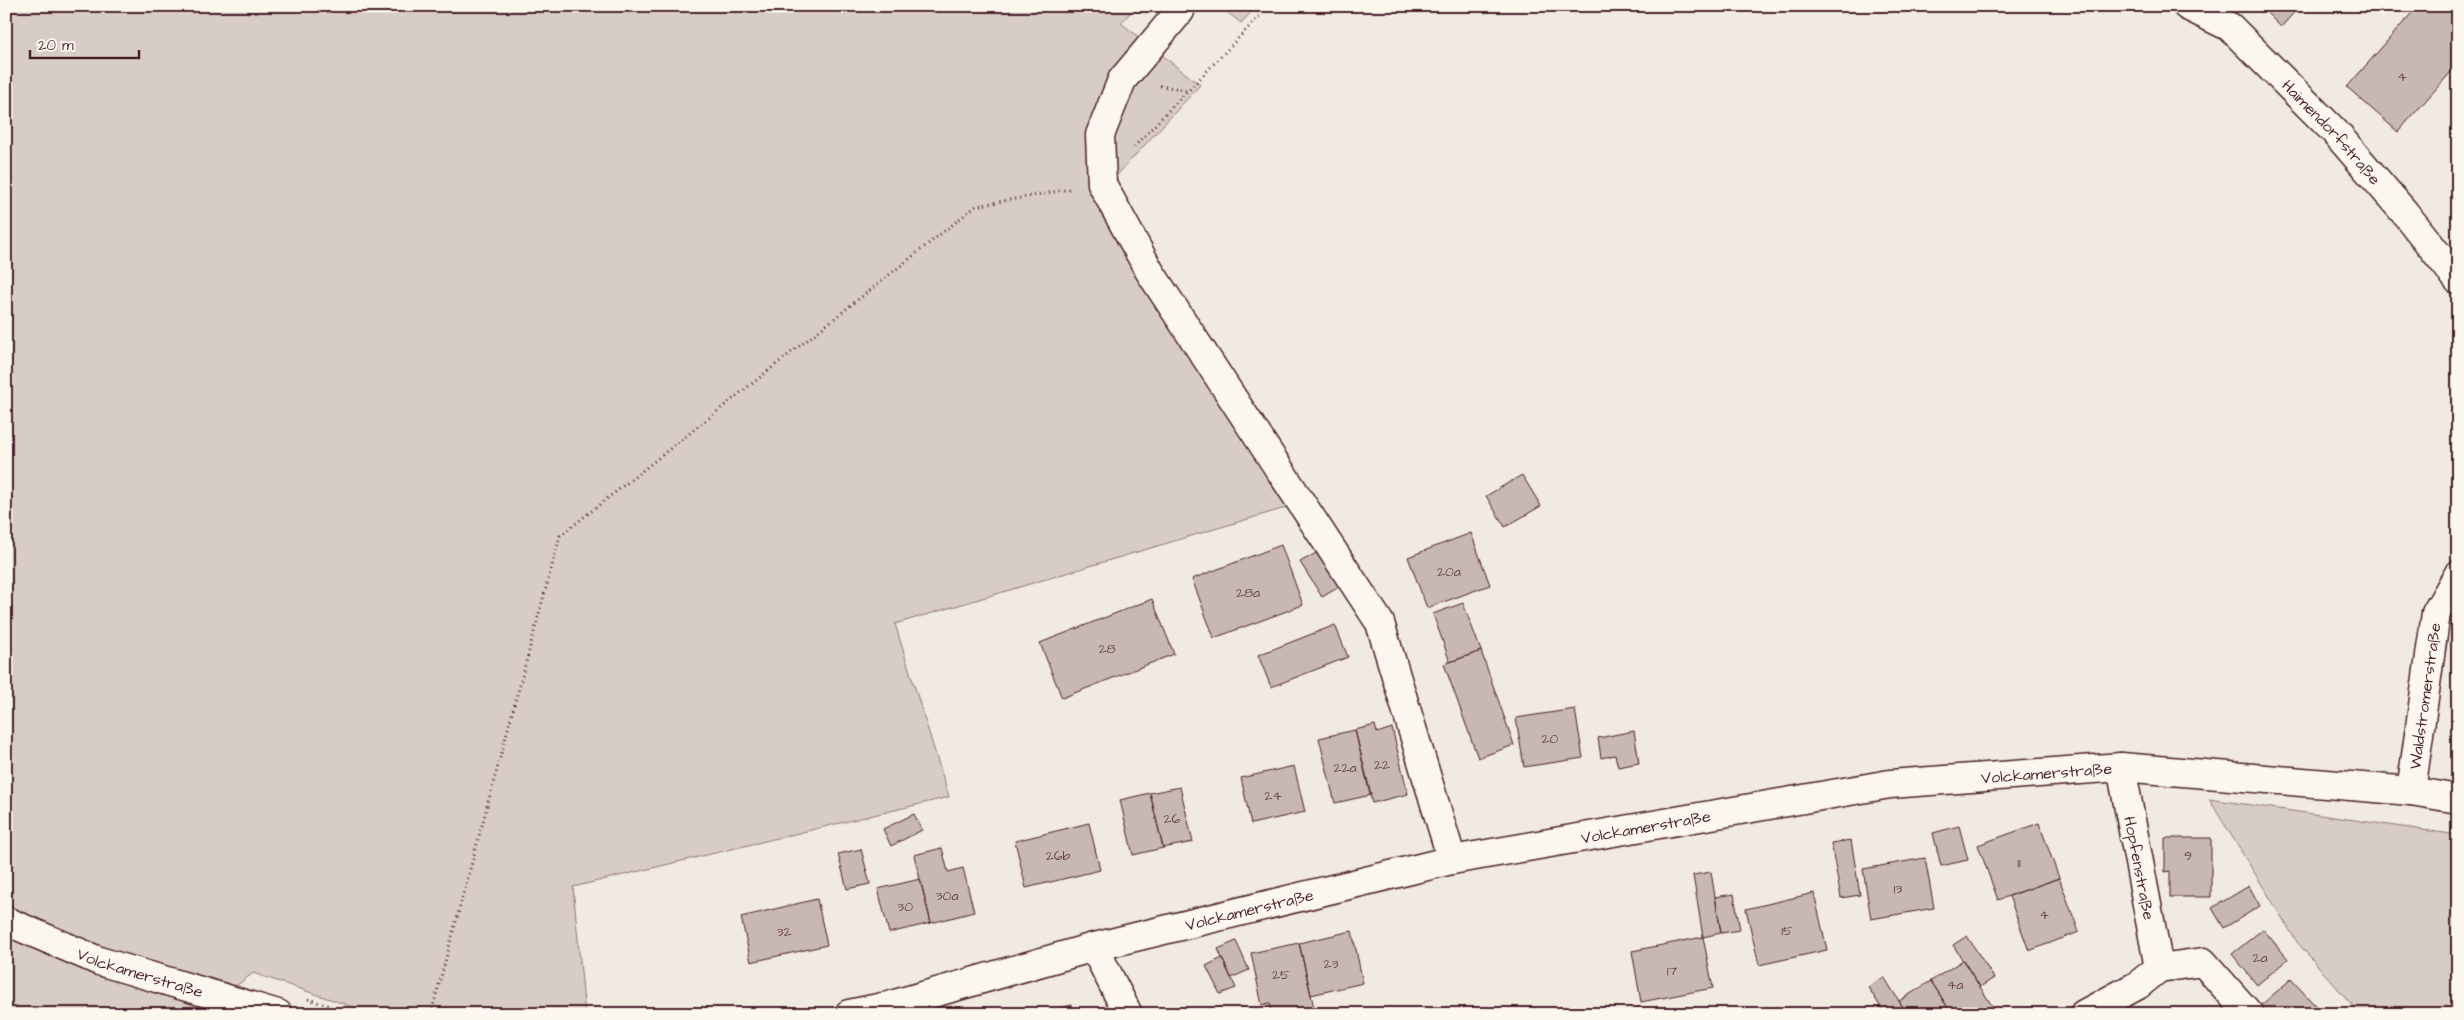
<svg xmlns="http://www.w3.org/2000/svg" width="2464" height="1020" font-family="'Architects Daughter',sans-serif">
  <style>
    .green { fill: #d8ccc6; stroke: #917678 }
    .building { fill: #c8b8b3; stroke: #4a1f2b }
    .lines { fill: none; stroke-linecap: round; stroke-linejoin: round }
    .minor-casing { stroke: #4a1f2b; stroke-width: 31 }
    .path { stroke: #4a1f2b; stroke-width: 3; stroke-dasharray: 1 4; stroke-linecap: butt }
    .minor { stroke: #fbf7ec; stroke-width: 28 }
    .labels { text-anchor: middle; stroke-width: 4; stroke-linejoin: round; paint-order: stroke }
    .number-label { font-size: 14px; fill: #6a454d }
    .street-label { font-size: 16px; fill: #4a1f2b; stroke: #fbf7ec }
  </style>
  <rect width="100%" height="100%" fill="#f0eae0"/>
  <filter id="ink" filterUnits="userSpaceOnUse"><feTurbulence type="fractalNoise" baseFrequency=".02" numOctaves="2"/><feDisplacementMap in="SourceGraphic" scale="10" xChannelSelector="R" yChannelSelector="G"/><feConvolveMatrix kernelMatrix="1 2 1 2 8 2 1 2 1" color-interpolation-filters="sRGB"/></filter>
  <g filter="url(#ink)">
    <path class="green" d="M6,6H1136L1121,23L1200,85L1094,200L1144,280L1292,506L895,624L949,797L573,887L585,1014H374L253,973L200,1014H6Z
      M1219,6H1257L1241,23Z
      M2209,799L2458,835V1014H2360L2297,942Z"/>
    <path class="building" d="M2260,6H2300L2281,27Z
      M2418,6H2458V64L2398,132L2347,87Z
      M1522,475L1541,506L1505,527L1486,496Z
      M1471,533L1490,585L1427,608L1408,557Z
      M1281,545L1303,605L1214,638L1192,579Z
      M1318,552L1339,587L1322,597L1300,562Z
      M1152,599L1174,654L1062,698L1040,643Z
      M1463,603L1481,651L1450,662L1433,614Z
      M1335,625L1348,657L1271,687L1258,655Z
      M1481,651L1514,745L1478,758L1444,664Z
      M1575,709L1583,758L1524,767L1516,718Z
      M1375,725L1377,733L1392,728L1408,794L1372,803L1355,730Z
      M1355,730L1371,795L1335,803L1319,738Z
      M1634,731L1639,763L1618,767L1615,755L1601,758L1598,738Z
      M1294,766L1305,812L1251,824L1241,778Z
      M1180,787L1193,842L1163,848L1150,793Z
      M1150,793L1163,848L1133,855L1120,800Z
      M914,814L922,830L891,846L883,829Z
      M1089,823L1100,870L1026,888L1015,841Z
      M2039,823L2059,878L1998,900L1978,845Z
      M1959,826L1968,860L1941,866L1933,833Z
      M2165,838H2211V897H2170V871L2165,872Z
      M1851,840L1860,895L1841,898L1831,843Z
      M942,848L948,872L963,868L974,912L931,923L914,855Z
      M861,849L870,884L847,889L838,854Z
      M1925,858L1934,908L1871,919L1863,869Z
      M1711,872L1721,933L1703,937L1693,875Z
      M2059,878L2079,932L2029,951L2009,896Z
      M920,879L931,923L889,933L878,889Z
      M2249,886L2260,906L2224,928L2212,908Z
      M1814,893L1827,950L1759,965L1746,909Z
      M1734,894L1740,930L1721,933L1715,897Z
      M817,899L827,945L751,962L741,917Z
      M2263,929L2288,959L2257,985L2232,954Z
      M1352,931L1363,983L1311,995L1299,943Z
      M1967,936L1994,978L1980,987L1953,945Z
      M1703,937L1713,988L1641,1002L1632,951Z
      M1236,941L1249,970L1231,978L1218,949Z
      M1299,943L1315,1012L1272,1014L1270,1003L1262,1005L1251,953Z
      M1222,958L1236,988L1220,994L1206,966Z
      M1963,960L1996,1012L1993,1014H1952L1931,981Z
      M1884,977L1899,1001L1907,1014H1885L1868,987Z
      M2291,979L2323,1014H2264L2258,1008Z
      M1931,981L1952,1014H1907L1899,1001Z
      M1072,1005L1073,1014H1034Z"/>
    <g class="lines">
      <defs>
        <g id="minor">
          <path id="s1" d="M2187,6L2230,27L2335,132L2405,213L2458,280"/>
          <path d="M1180,11L1122,80L1100,135L1102,184L1150,272L1380,623L1452,860"/>
          <path id="s2" d="M2411,791L2436,613L2458,575"/>
          <path id="s3" d="M6,921L99,961L278,1014"/>
          <path d="M1094,947L1128,1014"/>
          <path d="M2159,968L2203,962L2249,1014"/>
          <path id="s4" d="M849,1014L888,1006L1094,947L1452,860L1890,784L2121,767L2411,791L2458,799"/>
          <path d="M2084,1014L2138,985L2159,968L2121,767"/>
        </g>
      </defs>
      <use href="#minor" class="minor-casing"/>
      <path class="path" d="M1160,86L1189,90L1269,6
        M1134,147L1188,90
        M308,999L352,1014
        M431,1014L560,536L976,206L1070,189"/>
      <use href="#minor" class="minor"/>
    </g>
  </g>
  <g class="labels">
    <g class="number-label">
      <text x="2402" y="81">4</text>
      <text x="1449" y="576">20a</text>
      <text x="1248" y="597">28a</text>
      <text x="1107" y="653">28</text>
      <text x="1550" y="743">20</text>
      <text x="1382" y="769">22</text>
      <text x="1345" y="772">22a</text>
      <text x="1273" y="800">24</text>
      <text x="1172" y="823">26</text>
      <text x="1058" y="860">26b</text>
      <text x="2188" y="860">9</text>
      <text x="2019" y="867">11</text>
      <text x="1898" y="893">13</text>
      <text x="947" y="900">30a</text>
      <text x="905" y="911">30</text>
      <text x="2044" y="919">4</text>
      <text x="1787" y="935">15</text>
      <text x="784" y="936">32</text>
      <text x="2260" y="962">2a</text>
      <text x="1331" y="968">23</text>
      <text x="1672" y="975">17</text>
      <text x="1281" y="979">25</text>
      <text x="1955" y="989">4a</text>
    </g>
    <g class="street-label">
      <text dy="6" stroke="none"><textPath href="#s1" startOffset="194">Haimendorfstraße</textPath></text>
      <text dy="6" stroke="none"><textPath href="#s2" startOffset="96">Waldstromerstraße</textPath></text>
      <text dy="6" stroke="none"><textPath href="#s4" startOffset="1224">Volckamerstraße</textPath></text>
      <text dy="6" stroke="none"><textPath href="#s4" startOffset="819">Volckamerstraße</textPath></text>
      <text transform="translate(2140 868) rotate(79)" y="6">Hopfenstraße</text>
      <text dy="6" stroke="none"><textPath href="#s4" startOffset="414">Volckamerstraße</textPath></text>
      <text dy="6" stroke="none"><textPath href="#s3" startOffset="144">Volckamerstraße</textPath></text>
    </g>
  </g>
  <rect width="2464" height="1020" fill="none" stroke="#fbf7ec" stroke-width="25"/>
  <rect x="12" y="12" width="2439" height="995" fill="none" stroke="#4a1f2b" stroke-width="2" filter="url(#ink)"/>
  <path d="M30 50v8h109v-8" fill="none" stroke="#4a1f2b" stroke-width="2.5"/>
  <text x="38" y="50" font-size="15" fill="#4a1f2b" stroke="#fbf7ec" stroke-width="4" paint-order="stroke">20 m</text>
</svg>
